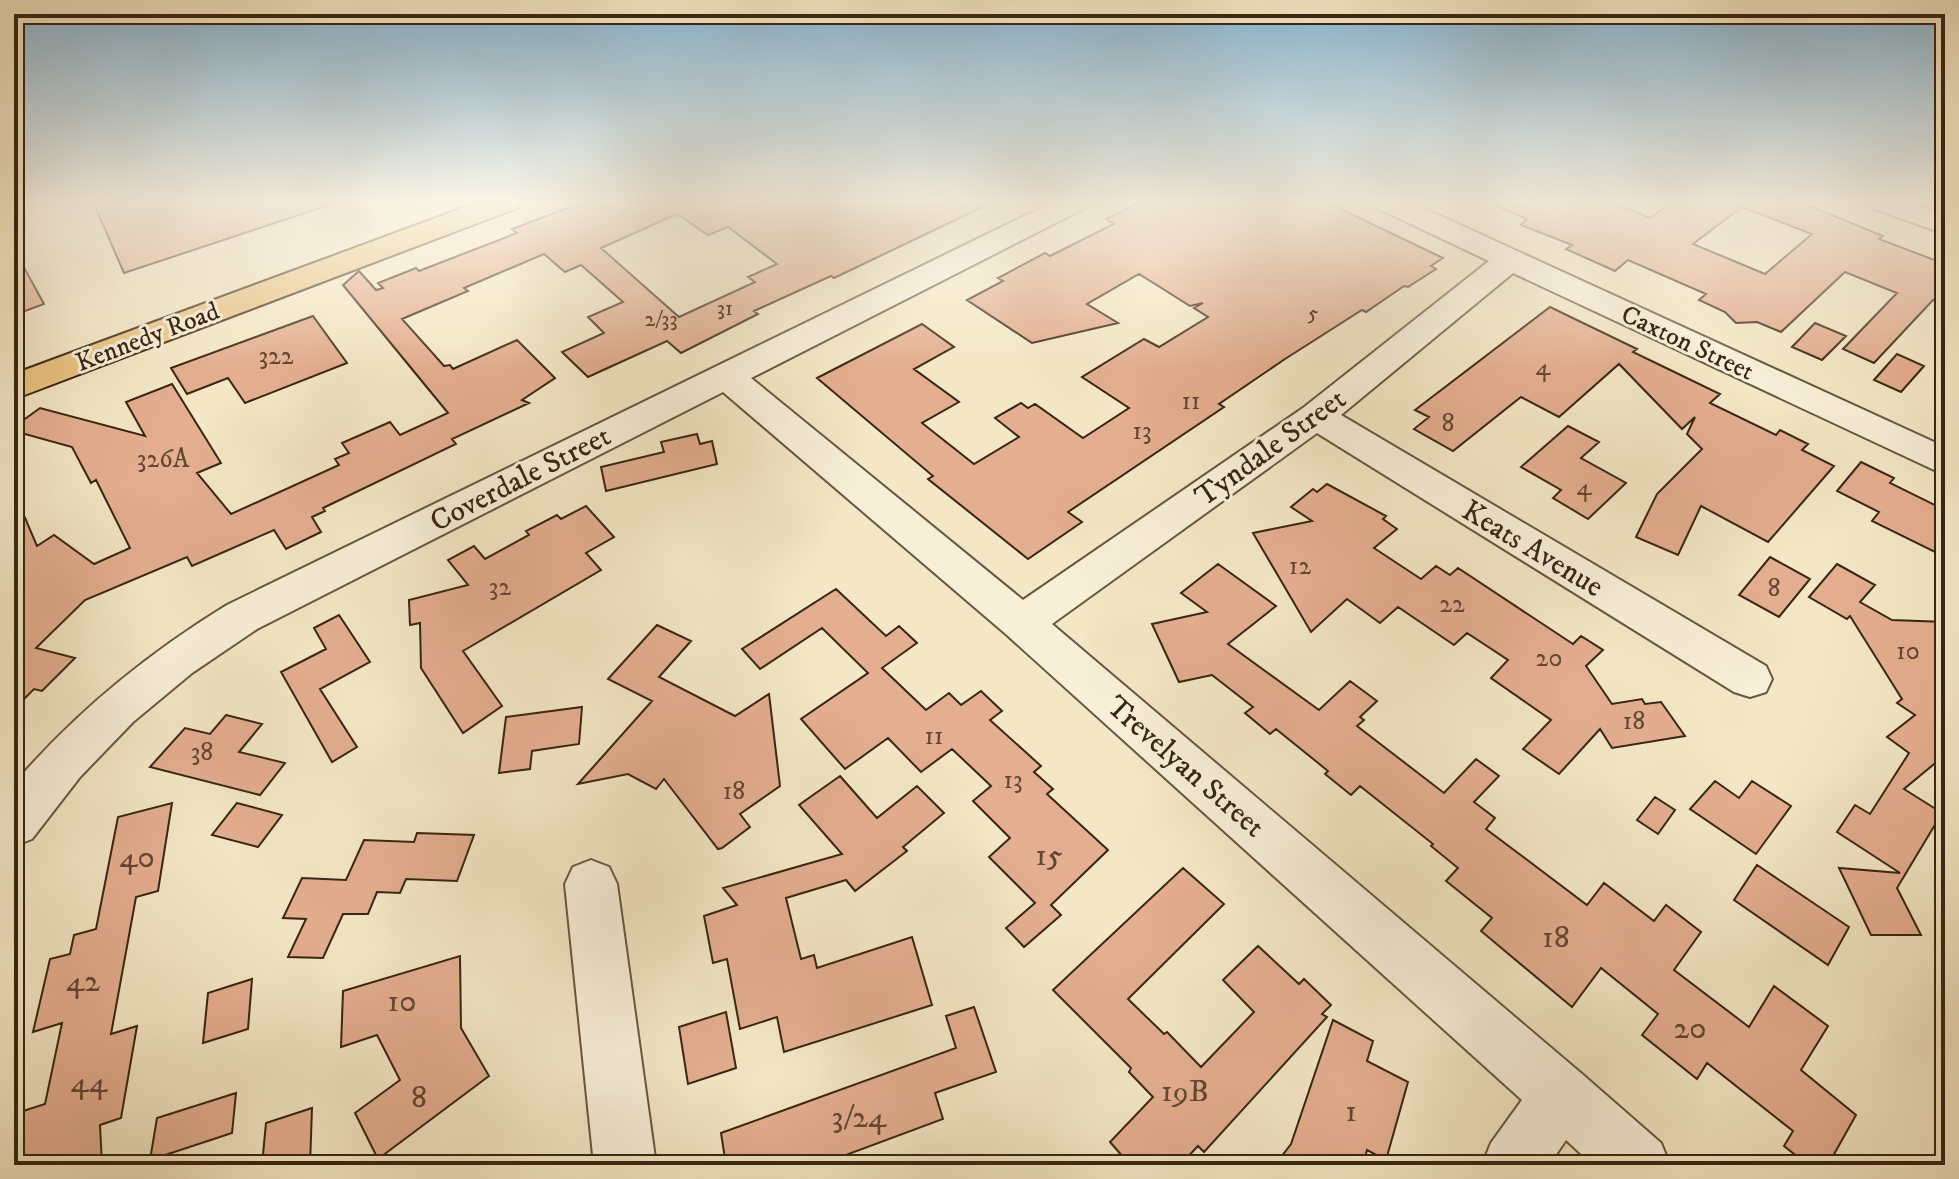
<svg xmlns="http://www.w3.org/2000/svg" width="1959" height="1179" font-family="'IM FELL DW Pica',serif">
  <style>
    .building { fill: #e4ae90; stroke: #382511; stroke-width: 2; fill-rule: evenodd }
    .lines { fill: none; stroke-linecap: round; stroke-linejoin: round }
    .minor-casing { stroke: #67563e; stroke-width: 4 }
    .major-casing { stroke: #382511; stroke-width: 4 }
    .minor { fill: #f8efd9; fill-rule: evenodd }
    .major { fill: #eac482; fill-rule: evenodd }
    .labels { text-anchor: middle; stroke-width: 6; stroke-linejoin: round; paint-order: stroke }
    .far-number-label { font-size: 22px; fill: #634731 }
    .far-street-label { font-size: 26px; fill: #382511; stroke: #f8efd9 }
    .number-label { font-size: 26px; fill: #634731 }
    .street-label { font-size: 30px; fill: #382511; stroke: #f8efd9 }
    .near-number-label { font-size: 32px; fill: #634731 }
  </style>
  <rect width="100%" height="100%" fill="#f4e7c5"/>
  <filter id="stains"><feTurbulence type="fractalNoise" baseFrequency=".0025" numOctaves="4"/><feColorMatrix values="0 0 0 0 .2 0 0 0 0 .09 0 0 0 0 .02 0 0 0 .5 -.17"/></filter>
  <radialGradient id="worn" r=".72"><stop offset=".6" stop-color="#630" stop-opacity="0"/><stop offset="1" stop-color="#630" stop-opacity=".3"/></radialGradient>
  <path class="building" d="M93,202H328L329,205L124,273Z
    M583,202H993L834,278L831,276L754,311L758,314L681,353L667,341L588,377L562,352L604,333L588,317L623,302L581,265L565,272L544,254L464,288L468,291L402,319L444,366L450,365L453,369L517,340L555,378L522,400L529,403L452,439L456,444L323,508L325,511L312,517L321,532L286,549L274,530L192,566L187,557L85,600L36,648L75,658L42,691L34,689L14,709V492L37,546L54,535L94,564L130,548L96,480L91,483L72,447L14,431V427L40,408L145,436L126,402L172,384L221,463L197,473L231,514L339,465L335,459L349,453L342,443L390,422L400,435L448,413L343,285L359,271L376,290L383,288L378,283L416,268L419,271L517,233L512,229ZM677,214L708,235L728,227L777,264L748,277L755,282L679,317L601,248Z
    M1140,202H1326L1443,258L1431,266L1436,269L1408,287L1404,286L1366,312L1362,310L1285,359L1219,404L1224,407L1068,512L1082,522L1028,559L928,479L933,476L817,378L922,324L954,347L914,369L959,402L922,423L974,464L1019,437L995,418L1021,403L1028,408L1035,404L1083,438L1129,408L1082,377L1144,339L1159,347L1208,317L1194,308L1203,303L1190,306L1139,274L1087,304L1118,323L1032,343L967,300L1003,281L998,278L1045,253L1050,256L1114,224L1106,219Z
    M1487,202H1612L1650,218L1672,202H1800L1883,236L1879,239L1945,264V305L1933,300L1874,363L1843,349L1897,293L1845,272L1781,332L1757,322L1736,323L1725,312L1699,300L1706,294L1628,260L1615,271L1566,249L1572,245L1521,225L1527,219ZM1742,207L1812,234L1765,274L1693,244Z
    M14,249L44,304L14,315Z
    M1550,307L1637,349L1633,352L1720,394L1710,403L1776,435L1780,430L1808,444L1802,450L1834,466L1768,542L1701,506L1678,555L1636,537L1657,494L1702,449L1687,434L1695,417L1682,429L1619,364L1559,417L1521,397L1453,451L1414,429L1429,417L1415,410Z
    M313,316L347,363L245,403L228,378L187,394L171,368Z
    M1815,323L1846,336L1822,360L1792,347Z
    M1897,354L1924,366L1901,392L1874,380Z
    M1568,426L1599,442L1581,458L1626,483L1588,519L1553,498L1561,490L1521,467Z
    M697,434L700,444L712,441L717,464L606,491L601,467L664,452L661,442Z
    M1861,462L1894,478L1890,483L1945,510V557L1872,521L1879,512L1837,491Z
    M1327,484L1386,516L1383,519L1397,529L1374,548L1421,579L1436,566L1450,575L1458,568L1573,644L1581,636L1603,650L1586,666L1612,704L1642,699L1645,704L1661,702L1685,736L1612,748L1600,729L1559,774L1523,749L1551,720L1491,678L1508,660L1467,633L1454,645L1398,607L1380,623L1347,599L1311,632L1253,533L1312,521L1291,507L1313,489L1317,492Z
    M586,506L614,537L586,553L601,570L463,651L502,706L463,733L421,668L420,623L410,625L409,600L468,585L448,560L474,546L485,559L529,535L526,531L557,515L561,519Z
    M1770,557L1810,579L1779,617L1739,595Z
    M1218,564L1276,606L1228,644L1319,710L1350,681L1377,701L1360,717L1364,720L1357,726L1444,793L1476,759L1499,776L1474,802L1495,818L1486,829L1587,905L1604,883L1654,921L1666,905L1701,932L1674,970L1749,1027L1774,986L1828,1026L1801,1070L1856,1115L1828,1165H1808L1784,1146L1793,1131L1707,1063L1697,1079L1642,1035L1658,1014L1601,968L1572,1007L1481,931L1492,918L1446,881L1458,868L1431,846L1433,844L1360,786L1351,795L1325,774L1328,771L1276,729L1270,734L1245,713L1253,707L1212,675L1179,682L1152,624L1207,612L1181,593Z
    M1837,564L1875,585L1860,602L1892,620L1945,622V755L1904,789L1942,813L1897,888L1921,935H1871L1839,868L1900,873L1837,832L1855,805L1870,814L1909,753L1887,737L1915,715L1897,703L1902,699L1850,616L1847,619L1809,597Z
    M836,589L886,636L899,626L917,643L882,668L926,710L949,693L961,705L981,691L1002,711L990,720L1041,766L1034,772L1053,789L1047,794L1108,850L1051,905L1061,915L1024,947L1006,928L1035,903L989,857L1010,838L973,801L991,786L952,749L921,772L888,738L845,769L801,719L868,673L822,628L760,669L742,649Z
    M339,615L370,662L320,689L357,747L332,762L281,672L326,649L314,628Z
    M657,625L691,641L659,677L735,716L769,694L780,786L740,814L750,827L722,848L718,849L664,779L656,789L628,774L578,784L652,701L608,679Z
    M582,707L579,744L532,751L530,769L499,773L506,717Z
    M226,715L262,724L239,752L285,763L260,795L150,767L185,728L210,734Z
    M840,776L877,818L917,786L944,813L903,847L907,851L855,891L846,880L786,898L801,959L814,955L817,968L912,937L932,1005L784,1052L777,1017L740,1029L727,959L713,963L704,916L737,905L723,888L842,854L799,805Z
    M1715,781L1739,798L1752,781L1791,806L1756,854L1690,809Z
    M1655,797L1675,810L1658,834L1637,820Z
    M172,803L158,891L136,897L111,1034L137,1026L121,1118L100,1125L102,1165H14V1114L45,1104L62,1023L33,1032L50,959L70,954L74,935L96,929L118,817Z
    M237,803L282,815L258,847L212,835Z
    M417,833L474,835L457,881L406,879L400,893L377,892L368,914H343L323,958L288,957L306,919L283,918L302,878L346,880L364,840L414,842Z
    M1757,865L1849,927L1828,965L1734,900Z
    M1183,868L1224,904L1128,999L1164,1034L1167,1032L1201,1067L1254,1012L1223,980L1258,946L1299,984L1304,979L1331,1005L1322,1014L1327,1017L1204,1152L1198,1146L1180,1165H1130L1110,1142L1153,1097L1129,1072L1131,1068L1053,990Z
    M460,956L461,1028L489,1076L378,1159L355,1113L400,1080L377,1035L341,1047L343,991Z
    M252,979L248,1029L203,1043L208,993Z
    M974,1007L996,1072L935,1093L943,1119L819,1165H726L721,1133L956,1048L946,1016Z
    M726,1012L736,1068L688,1084L679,1027Z
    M1333,1020L1373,1041L1367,1061L1408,1082L1386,1160L1367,1150L1363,1165H1275L1291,1144Z
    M236,1093L232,1133L150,1160L157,1118Z
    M312,1108L310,1165H262L266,1123Z"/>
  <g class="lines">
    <defs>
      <path id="minor" d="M1053,202H1090L1085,208L751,378L1023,600L1303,408L1489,261L1377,208L1373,202H1410L1945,447V475L1513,273L1341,415L1766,666L1772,679L1766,692L1750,697L1734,692L1317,433L1052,624L1582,1074L1661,1143L1670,1165H1593L1566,1140L1549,1165H1482L1491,1143L1522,1100L1007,635L723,392L257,629L192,673L133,722L80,777L32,839L14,846V785L21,776C81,708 149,653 227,605Z
        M1867,202H1908L1945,215V234L1872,208Z
        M591,860L609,867L617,884L656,1165H594L565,884L573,867Z"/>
      <path id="major" d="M479,202H521L517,208L14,399V374Z"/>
    </defs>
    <use href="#minor" class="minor-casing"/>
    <use href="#major" class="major-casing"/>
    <use href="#minor" class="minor"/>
    <use href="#major" class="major"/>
  </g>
  <linearGradient id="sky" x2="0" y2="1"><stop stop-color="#89b8d6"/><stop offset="0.55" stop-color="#faf4e5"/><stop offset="1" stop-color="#faf4e5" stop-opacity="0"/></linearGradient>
  <rect width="1959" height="367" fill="url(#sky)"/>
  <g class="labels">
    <g class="far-number-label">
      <text x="725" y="315">31</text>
      <text x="1313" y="320">5</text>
      <text x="661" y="326">2/33</text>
    </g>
    <g class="far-street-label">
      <text transform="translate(147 336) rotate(-21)" y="9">Kennedy Road</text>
      <text transform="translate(1688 342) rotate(25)" y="9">Caxton Street</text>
    </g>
    <g class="number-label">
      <text x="276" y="364">322</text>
      <text x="1543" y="375">4</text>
      <text x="1191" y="409">11</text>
      <text x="1448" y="431">8</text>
      <text x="1142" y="439">13</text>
      <text x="163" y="467">326A</text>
      <text x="1584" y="495">4</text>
      <text x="1300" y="574">12</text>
      <text x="500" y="595">32</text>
      <text x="1774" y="596">8</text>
      <text x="1452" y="612">22</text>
      <text x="1908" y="659">10</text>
      <text x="1549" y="666">20</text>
      <text x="1634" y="729">18</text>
      <text x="934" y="744">11</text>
      <text x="202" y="760">38</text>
      <text x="1013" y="788">13</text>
      <text x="734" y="799">18</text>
    </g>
    <g class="street-label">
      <text transform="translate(1270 447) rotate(-36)" y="10">Tyndale Street</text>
      <text transform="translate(520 478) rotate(-27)" y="10">Coverdale Street</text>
      <text transform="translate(1533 548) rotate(31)" y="10">Keats Avenue</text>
      <text transform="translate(1186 766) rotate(41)" y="10">Trevelyan Street</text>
    </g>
    <g class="near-number-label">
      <text x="1049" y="865">15</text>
      <text x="137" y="867">40</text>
      <text x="1556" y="947">18</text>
      <text x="83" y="991">42</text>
      <text x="402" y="1011">10</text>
      <text x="1690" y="1038">20</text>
      <text x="89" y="1092">44</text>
      <text x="1185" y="1101">19B</text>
      <text x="419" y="1107">8</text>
      <text x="1351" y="1121">1</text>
      <text x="859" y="1127">3/24</text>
    </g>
  </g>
  <rect width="1959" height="1179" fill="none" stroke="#f4e7c5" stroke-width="48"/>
  <rect x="16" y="16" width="1927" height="1147" fill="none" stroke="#382511" stroke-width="4"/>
  <rect x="24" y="24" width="1911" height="1131" fill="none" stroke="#382511" stroke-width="2"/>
  <rect width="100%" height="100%" filter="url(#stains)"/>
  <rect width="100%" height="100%" fill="url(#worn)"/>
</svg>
